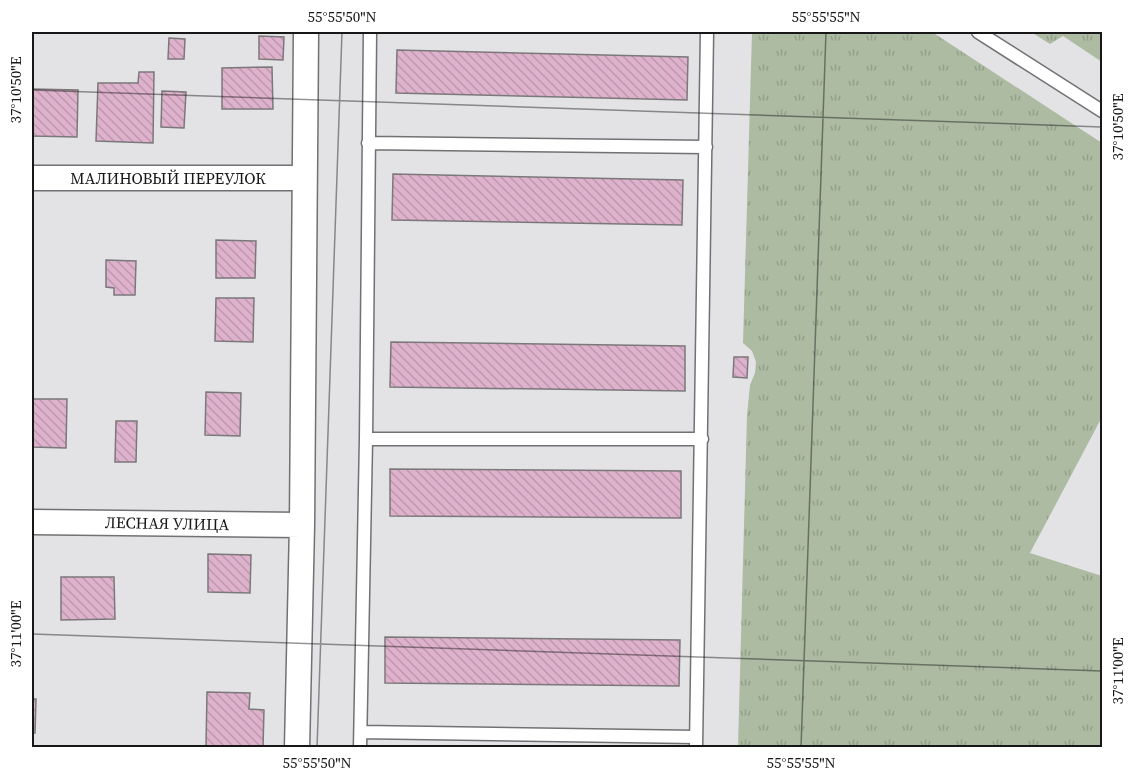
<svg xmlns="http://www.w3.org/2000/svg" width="1134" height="779" font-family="'Source Serif 4',serif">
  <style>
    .grass { fill: url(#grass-tufts) }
    .building { fill: url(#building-back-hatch); stroke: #7b7879; stroke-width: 1.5 }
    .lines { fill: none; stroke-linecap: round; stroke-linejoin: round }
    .lane-casing { stroke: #717174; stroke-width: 15 }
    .street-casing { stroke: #717174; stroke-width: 27 }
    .lane { stroke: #fff; stroke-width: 12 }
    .street { stroke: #fff; stroke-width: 24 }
    .ticks { fill: none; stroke: #171718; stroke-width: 1.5; stroke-opacity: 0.45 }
    .labels { text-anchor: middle; stroke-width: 4.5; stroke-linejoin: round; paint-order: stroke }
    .street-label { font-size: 16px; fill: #171718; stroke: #fff }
    .neatline { fill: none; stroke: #171718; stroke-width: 2 }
    .ticks-label { font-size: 15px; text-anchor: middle; fill: #171718 }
  </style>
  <defs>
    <pattern id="grass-tufts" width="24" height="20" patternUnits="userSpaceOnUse" patternTransform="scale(1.5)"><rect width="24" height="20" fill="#acbba1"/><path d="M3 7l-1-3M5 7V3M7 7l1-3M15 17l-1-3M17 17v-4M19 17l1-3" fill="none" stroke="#93a08a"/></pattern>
    <pattern id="building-back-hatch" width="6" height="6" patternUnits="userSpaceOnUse" patternTransform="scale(1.5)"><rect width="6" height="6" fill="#deb2cc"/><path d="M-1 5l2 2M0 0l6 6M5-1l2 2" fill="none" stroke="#be98ae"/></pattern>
  </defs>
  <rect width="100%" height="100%" fill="#e3e3e6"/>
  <path class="grass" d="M752,32H932L1102,143V417L1030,553L1102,576V747H738L747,415L750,385L755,373L756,362L752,351L743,343Z
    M1031,32H1102V62L1063,36L1050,44Z"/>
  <path class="building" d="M259,36L284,37L283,60L259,59Z
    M169,38L185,39L184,59H168Z
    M397,50L688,57L687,100L396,93Z
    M272,67L273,109H222V68Z
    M139,72H154L153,143L96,141L98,83H138Z
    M32,89L78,90L77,137L32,136Z
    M162,91L186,92L184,128L161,127Z
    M393,174L683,180L682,225L392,220Z
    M216,240L256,241L255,278H216Z
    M106,260L136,261L135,295H114V288L106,287Z
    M216,298H254L253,342L215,341Z
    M391,342L685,346V391L390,387Z
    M734,357H748L747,378L733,377Z
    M206,392L241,393L240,436L205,435Z
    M32,399H67L66,448L32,447Z
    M116,421H137L136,462H115Z
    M390,469L681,471V518L390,516Z
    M208,554L251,555L250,593L208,592Z
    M61,577H114L115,619L61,620Z
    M385,637L680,640L679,686L385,683Z
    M207,692L250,693L249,709L264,710L263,747L206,746Z
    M32,699H36L35,733H32Z"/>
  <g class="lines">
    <defs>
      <path id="lane" d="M978,32L1102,111
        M368,143L706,147
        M366,439H702
        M361,732L696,737
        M360,748L366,439L370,32
        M696,748L707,32"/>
      <path id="street" d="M32,178H304
        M32,522L302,525
        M297,748L302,525L306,32"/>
    </defs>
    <use href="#lane" class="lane-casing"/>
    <use href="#street" class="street-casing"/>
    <use href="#lane" class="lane"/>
    <use href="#street" class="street"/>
  </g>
  <path class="ticks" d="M32,90L1102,127M32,634L1102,671M317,748L342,32M801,748L826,32"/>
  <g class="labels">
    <g class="street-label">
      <text x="168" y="184">МАЛИНОВЫЙ ПЕРЕУЛОК</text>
      <text transform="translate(167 523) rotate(1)" y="6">ЛЕСНАЯ УЛИЦА</text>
    </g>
  </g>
  <rect width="1134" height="779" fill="none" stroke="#ffffff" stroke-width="66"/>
  <rect x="33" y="33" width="1068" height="713" class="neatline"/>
  <g class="ticks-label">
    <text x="342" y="22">55°55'50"N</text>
    <text x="826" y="22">55°55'55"N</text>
    <text transform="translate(16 90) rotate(-90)" y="5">37°10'50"E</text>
    <text transform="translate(1118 127) rotate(-90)" y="5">37°10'50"E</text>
    <text transform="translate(16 634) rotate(-90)" y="5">37°11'00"E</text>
    <text transform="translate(1118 671) rotate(-90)" y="5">37°11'00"E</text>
    <text x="317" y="768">55°55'50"N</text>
    <text x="801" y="768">55°55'55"N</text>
  </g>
</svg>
